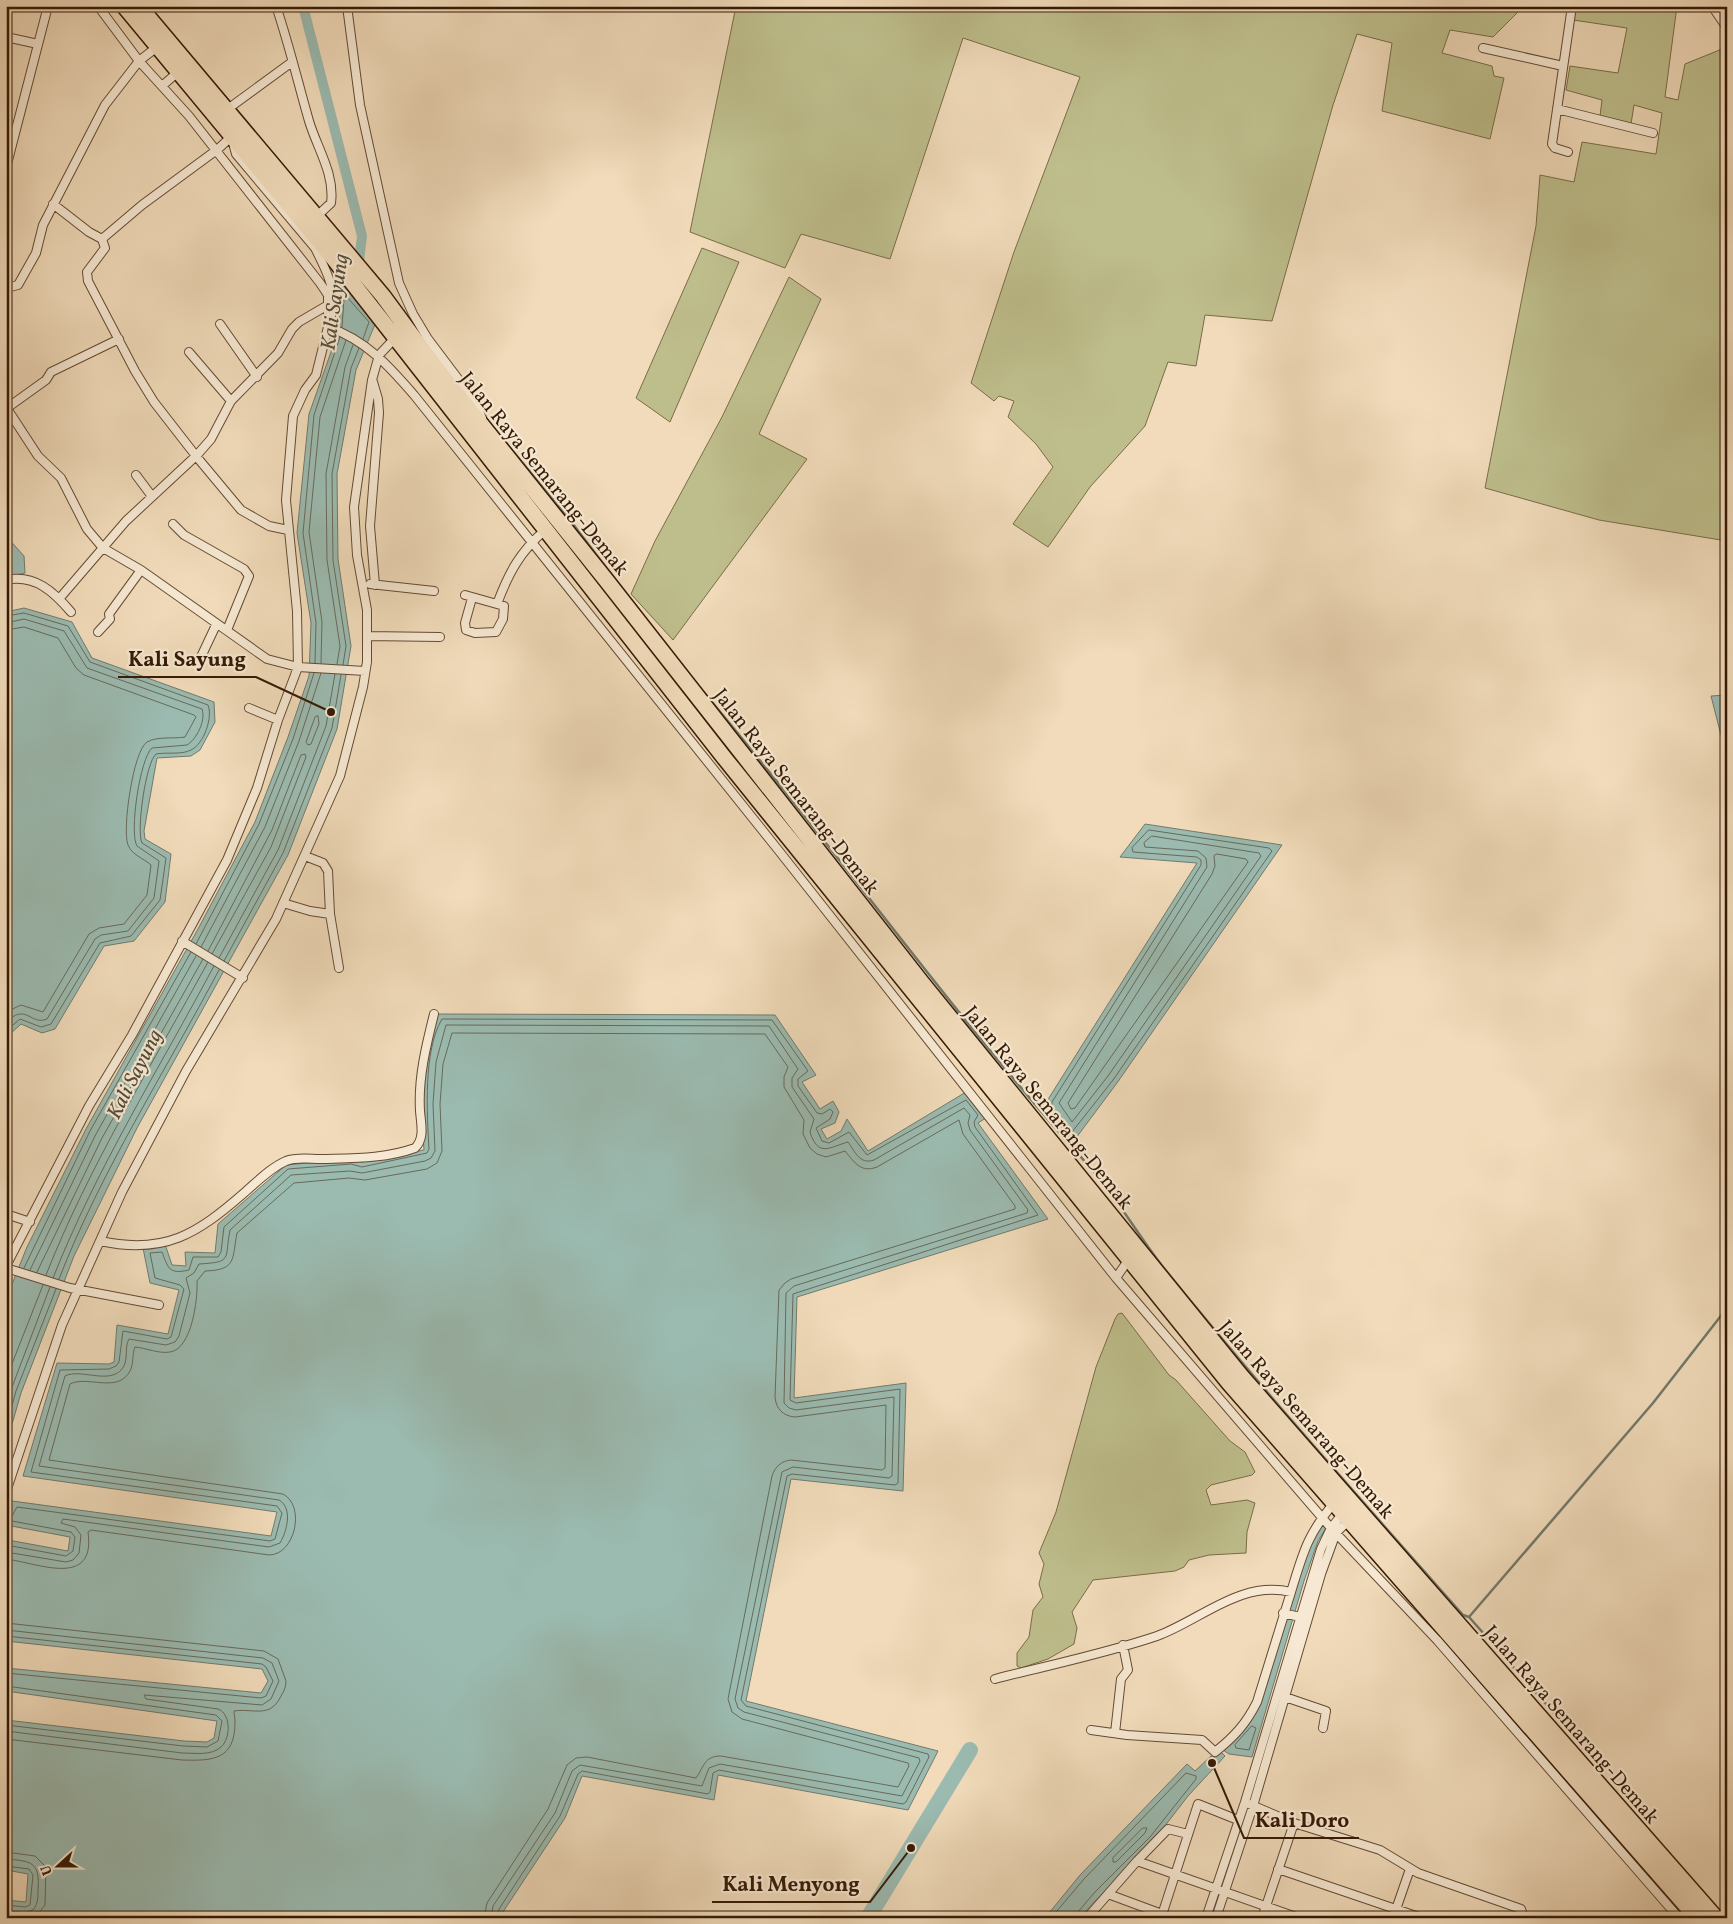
<svg xmlns="http://www.w3.org/2000/svg" width="1733" height="1924" font-family="Vollkorn,serif">
  <style>
    .green { fill: #bebe8c; stroke: #7a6c48 }
    .water { fill: #9bbbb1; stroke: #727a6c }
    .lines { fill: none; stroke-linecap: round; stroke-linejoin: round }
    .shore { stroke: #686a5a; stroke-width: 1 }
    .stream { stroke: #727a6c; stroke-width: 2.5 }
    .canal { stroke: #9bbbb1; stroke-width: 10 }
    .river { stroke: #9bbbb1; stroke-width: 16 }
    .street-casing { stroke: #644a32; stroke-width: 10 }
    .highway-casing { stroke: #351904; stroke-width: 18 }
    .street { stroke: #f6e8d2; stroke-width: 8 }
    .highway { stroke: #f1dbba; stroke-width: 15 }
    .labels { text-anchor: middle; stroke-width: 4.5; stroke-linejoin: round; paint-order: stroke }
    .street-label { font-size: 20px; fill: #351904; stroke: #f6e8d2 }
    .water-label { font-size: 21px; font-style: italic; fill: #544a38; stroke: #f6e8d2 }
    .leader { fill: none; stroke: #351904; stroke-width: 2 }
    .callout-dot { fill: #351904; stroke: #f6e8d2; stroke-width: 2 }
    .callout-label { font-size: 21px; text-anchor: middle; font-weight: bold; fill: #351904; stroke: #f6e8d2; stroke-width: 4.5; stroke-linejoin: round; paint-order: stroke }
  </style>
  <rect width="100%" height="100%" fill="#f1dbba"/>
  <filter id="stains"><feTurbulence type="fractalNoise" baseFrequency=".004" numOctaves="4"/><feColorMatrix values="0 0 0 0 .2 0 0 0 0 .09 0 0 0 0 .02 0 0 0 .5 -.17"/></filter>
  <radialGradient id="worn" r=".72"><stop offset=".6" stop-color="#630" stop-opacity="0"/><stop offset="1" stop-color="#630" stop-opacity=".3"/></radialGradient>
  <path class="green" d="M736,6H803L812,9L813,6H1534L1522,8L1493,37L1450,30L1442,53L1492,66L1494,76L1504,78L1490,139L1382,111L1392,43L1357,34L1333,105L1272,321L1205,315L1196,366L1168,362L1145,426L1090,487L1048,547L1013,524L1053,467L1036,444L1008,417L1014,401L999,396L994,401L971,383L1014,252L1080,77L963,38L890,259L801,234L785,268L690,232Z
    M1576,6L1616,9L1617,6H1677L1665,97L1678,100L1685,64L1727,47V541L1599,520L1485,488L1536,226L1540,175L1574,182L1582,142L1656,154L1662,113L1634,105L1631,124L1600,116L1602,100L1566,90L1570,66L1618,73L1627,28L1573,20Z
    M702,248L739,262L670,422L636,398Z
    M789,277L821,299L759,434L807,459L673,640L631,594L655,541L722,417Z
    M1122,1313L1169,1375L1176,1380L1230,1441L1245,1452L1255,1472L1252,1475L1211,1485L1206,1490L1211,1505L1247,1500L1255,1503L1247,1532L1246,1553L1209,1555L1189,1560L1184,1567L1175,1571L1093,1580L1072,1612L1077,1628L1074,1644L1048,1659L1021,1668L1017,1666V1653L1029,1637L1033,1610L1043,1597L1039,1584L1044,1564L1039,1553L1056,1512L1096,1367L1115,1319L1118,1314Z"/>
  <path class="water" d="M339,278L376,322L356,370L337,474L338,559L351,646L337,729L288,855L137,1128L74,1256L21,1393L6,1445V1299L27,1247L86,1129L198,929L255,822L288,737L309,676L311,623L297,533L309,414L331,352L339,318Z
    M6,536L24,556L25,573L6,577Z
    M24,608L72,622L92,658L214,702L215,722L200,750L191,756L157,758L144,831L145,839L171,854L165,902L134,941L104,946L55,1029L42,1033L21,1024L9,1035L6,1042V612Z
    M1727,695V739H1722L1711,696Z
    M1145,824L1282,845L1117,1083L1073,1142L1046,1108L1047,1101L1197,863L1120,857Z
    M437,1014L775,1015L816,1075L802,1082L820,1109L833,1101L839,1112L835,1123L821,1129L827,1139L841,1131L847,1119L868,1151L966,1092L986,1118L978,1123L1048,1219L797,1297L794,1398L906,1383L903,1491L791,1479L746,1701L938,1751L908,1810L718,1775L714,1800L582,1776L565,1818L503,1912L502,1918H6V1900L26,1902L28,1874L6,1870V1720L184,1741L207,1742L214,1738L217,1721L6,1691V1668L261,1693L268,1681L262,1669L6,1641V1547L8,1540L68,1551L70,1537L6,1525L12,1501L271,1536L277,1512L23,1476L57,1363L109,1364L114,1362L117,1325L168,1334L179,1290L150,1283L143,1248L165,1244L172,1265L186,1266L185,1252L215,1253L218,1224L286,1165L352,1159L362,1162L424,1150L421,1104L425,1060Z
    M1322,1525L1326,1528L1318,1541L1304,1581L1252,1757L1229,1754L1223,1750L1257,1708L1304,1553Z
    M1220,1751L1225,1756L1188,1796L1154,1840L1079,1918H1045L1080,1875L1187,1764L1195,1771L1211,1756L1214,1758Z"/>
  <g class="lines">
    <path class="shore" d="M342,327L344,299L347,297L369,322L363,339
      M6,616L24,613L68,626L90,662L208,705C213,717 204,744 191,750C182,755 166,752 156,754C146,762 136,831 142,843L166,858L160,900L131,936L100,943L51,1024L41,1027L20,1019L6,1031
      M6,623L24,619L64,631L87,668L202,709C206,720 197,739 187,745L152,748C140,758 129,833 137,846L159,861L154,898L128,931L101,935L95,939L47,1019C30,1026 27,1002 6,1022
      M6,630L24,627L58,638L76,668L84,675L194,715L196,717L185,737C174,739 158,736 147,742C133,751 122,830 128,845C132,855 143,858 151,865L147,895L124,924L99,928L89,934L43,1012L21,1005L6,1012
      M315,663L316,623L303,533L314,415L340,337
      M321,663L322,622L309,532L320,417L346,340
      M337,664L340,646L327,560L326,474L345,367L353,345
      M343,665L346,646L333,560L332,474L351,368L359,348
      M318,716L319,724L311,744L308,745L306,742L315,717Z
      M1149,830L1269,848L1272,851L1113,1080L1072,1132L1052,1107V1102L1201,865V860L1197,857L1133,852L1132,848Z
      M1152,836L1259,853L1261,856L1108,1076L1072,1122L1059,1103L1207,867L1206,858L1198,851L1145,847L1144,843Z
      M1217,854L1246,859L1248,862L1075,1108L1071,1109L1068,1103L1212,874L1215,866L1214,856Z
      M196,944L259,824L293,739L314,673
      M201,947L265,827L299,741L321,673
      M208,951L272,830L301,755L305,754L306,757L271,847L212,954
      M219,958L278,850L326,726L335,674
      M224,961L283,853L332,728L341,675
      M24,1268L90,1131L191,952
      M30,1270L96,1134L196,956
      M37,1272L102,1138L203,959
      M46,1275C89,1166 152,1065 208,962
      M53,1278C96,1169 159,1069 214,966
      M59,1279C101,1171 165,1072 219,970
      M6,1379L43,1285
      M6,1403L50,1287
      M6,1427L16,1391L56,1289
      M6,1545L66,1556L73,1551L75,1537L71,1532L12,1521L11,1518L17,1507L270,1541L275,1539L282,1513L277,1506L31,1472L60,1370L109,1369L116,1366L119,1362L123,1331L167,1339L171,1337L184,1289L180,1285L155,1278L150,1253L162,1252C168,1267 168,1275 189,1270L193,1257H218L221,1252L224,1227L288,1169L351,1164L362,1167L427,1153L429,1149C427,1113 423,1051 442,1019L772,1020L808,1071L798,1079V1086L817,1113L822,1114L830,1109L833,1112L830,1119L816,1128L822,1141L829,1143L849,1132L867,1155L966,1100L978,1115L974,1122L975,1127L1038,1215L793,1294L790,1400L796,1403L900,1389L898,1483L895,1485L792,1474L787,1476L741,1700L746,1706L928,1754L929,1757L906,1802L903,1804L719,1770L713,1773L710,1792L708,1794L582,1771L578,1774L560,1816L499,1909L498,1918
      M6,1552L66,1562L73,1560L79,1553L81,1535L75,1527L61,1523L63,1519L269,1547L280,1543C287,1531 293,1508 279,1500L39,1466L65,1376C80,1368 109,1385 122,1369C129,1361 124,1347 129,1339L166,1345L175,1342L179,1336L190,1293L186,1278L194,1273L199,1264C234,1262 224,1259 230,1230L291,1175L350,1171L362,1173L425,1161L431,1158L435,1151L433,1104L436,1062L446,1025L769,1026L798,1069L792,1078V1087L814,1119L810,1132C818,1158 830,1147 848,1142C855,1151 859,1165 874,1160L964,1108L970,1115L968,1123L970,1130L1028,1210L1027,1213L794,1286L786,1293L784,1403L789,1408L796,1410L894,1397L892,1476L889,1478L793,1467L782,1472L735,1699L738,1708L744,1712L919,1758L920,1761L902,1796L720,1764L709,1768L702,1786L580,1765L572,1771L555,1813L493,1906L491,1918
      M6,1559C38,1563 96,1589 88,1532L91,1530L269,1555C295,1555 306,1506 283,1494L49,1460L70,1384C87,1375 118,1394 130,1371C134,1363 132,1354 135,1347C146,1348 159,1354 170,1352C192,1349 198,1298 197,1281L205,1271C237,1270 232,1259 237,1233L294,1183L349,1178L365,1180L427,1169L437,1163L442,1151L440,1104L443,1064L452,1033L765,1034L788,1067L784,1077V1087L804,1120L803,1134L810,1148L817,1154L826,1157L845,1151C855,1163 861,1173 877,1167L959,1120L963,1134L1015,1206V1209L791,1279L785,1283L779,1290L775,1397C776,1409 783,1416 795,1417L886,1405L885,1468L882,1470L791,1460C781,1461 775,1467 772,1476L728,1699L732,1712L742,1719L908,1763L909,1766L898,1787L721,1756C704,1756 704,1767 696,1778L587,1757L576,1758L567,1765L548,1809L487,1903L484,1918
      M6,1623L264,1651L278,1659L286,1681C286,1687 284,1691 281,1696C270,1719 254,1708 234,1711C234,1714 235,1718 235,1722C235,1760 213,1761 182,1760L6,1739
      M6,1630L263,1658L272,1663L279,1681L271,1699L262,1705L144,1695L146,1699L218,1709C231,1714 231,1738 221,1747C211,1756 195,1753 182,1753L6,1731
      M6,1636L262,1664L266,1667L273,1681L266,1696L261,1698L6,1673
      M6,1686L216,1715L222,1721L218,1741L207,1747L183,1746L6,1725
      M1252,1726L1256,1728L1249,1750L1236,1748L1235,1745Z
      M1143,1828H1147L1145,1833L1116,1862H1113V1858Z
      M6,1852L35,1856L46,1867L45,1905L35,1918
      M6,1859C32,1861 40,1862 38,1890C38,1897 38,1903 34,1909L26,1913L6,1911
      M6,1866L29,1869L33,1875L30,1905L25,1907L6,1905
      M1051,1918L1084,1879L1186,1773L1196,1776V1779L1150,1837L1095,1892L1077,1913L1076,1918"/>
    <path class="stream" d="M1719,6L1727,17
      M364,263L382,283
      M484,416L573,524L639,611
      M700,688C833,844 951,1013 1088,1165C1116,1196 1137,1234 1163,1267C1259,1386 1361,1500 1463,1615L1469,1617L1577,1739
      M1469,1617L1653,1403L1727,1308"/>
    <path class="canal" d="M303,6L362,236L358,270"/>
    <path class="river" d="M868,1918L970,1750"/>
    <defs>
      <path id="street" d="M276,6C289,44 298,83 309,121C317,148 335,174 331,203L316,217
        M347,6L360,105L399,283L413,314L428,339L474,400L482,418
        M1712,6L1727,28
        M6,37L38,44
        M1483,48L1563,66
        M162,86L178,72
        M1557,109L1653,133
        M225,111L292,62
        M231,137L218,149L142,205L102,239L105,248L87,272L88,281L135,371L154,402L196,456L241,510L269,526L288,530
        M233,143L236,154L315,248C330,277 339,295 328,327C366,340 389,366 414,395L779,851L1116,1278L1331,1528L1437,1640L1679,1918
        M1568,152L1555,148L1552,144L1572,6
        M6,168L48,6
        M53,204L89,232L102,239
        M6,288L18,285L36,253L43,225L105,105L139,61L157,47
        M220,324L257,377
        M189,352L231,401
        M373,382L378,399L379,413L370,526L375,585
        M6,407L38,456L61,478L87,529L103,548L141,570L267,659L298,667L365,671
        M7,408L46,380L51,372L119,339
        M136,475L151,495
        M173,524L184,535L244,569L249,576L227,630
        M6,580C35,574 54,592 71,612
        M370,584L434,591
        M465,595L504,606L503,619L496,632L475,633L466,630L465,623L472,598
        M59,599L126,521L197,455L211,439L231,401L278,353L292,329L299,322L328,305
        M497,604C509,572 520,552 545,530
        M98,632L110,619L109,614L141,570
        M367,636L440,637
        M200,659L216,625
        M249,708L278,720
        M305,856L323,863L328,871L330,914L339,968
        M283,903L310,911L330,914
        M182,941L243,978
        M6,1214L30,1222
        M100,1241C165,1255 197,1234 244,1193C257,1182 270,1168 286,1161C296,1157 310,1159 320,1159C351,1158 385,1159 415,1148C425,1138 421,1124 420,1111C418,1078 426,1046 434,1014
        M6,1266L89,1106L132,1035L227,860L257,788L278,720L298,667L297,611L286,500L293,416L305,390L316,375L328,327V295L320,283L189,116L139,61L98,6
        M6,1268L70,1288L159,1305
        M1116,1278L1129,1259
        M6,1492L62,1325L122,1192L186,1071L276,919L340,776L363,687L367,662V610L357,555L354,507L372,380L379,355L395,338
        M1283,1613L1300,1617
        M995,1679C1049,1665 1104,1654 1157,1636C1201,1620 1240,1580 1291,1592C1303,1553 1307,1535 1334,1503
        M1285,1697L1326,1711L1323,1728
        M1091,1730L1127,1735L1202,1740L1215,1752C1234,1737 1246,1724 1257,1702L1291,1592
        M1115,1733L1121,1679L1128,1670L1123,1645
        M1249,1804L1294,1823
        M1137,1861L1168,1829L1188,1834
        M1278,1869L1422,1918
        M1108,1894L1162,1914
        M1087,1918L1137,1861L1299,1918
        M1161,1918L1198,1804L1238,1820
        M1206,1918L1245,1802L1321,1549L1331,1528L1343,1513
        M1216,1918L1253,1806L1321,1574L1336,1533L1349,1520
        M1262,1918L1294,1823L1380,1850L1418,1873L1521,1909L1524,1918
        M1393,1918L1410,1869"/>
      <path id="highway" d="M124,6L333,258L726,760L1229,1383L1697,1918
        M139,6L383,296L436,368L606,580L922,983L1242,1377L1716,1918"/>
    </defs>
    <use href="#street" class="street-casing"/>
    <use href="#highway" class="highway-casing"/>
    <use href="#street" class="street"/>
    <use href="#highway" class="highway"/>
  </g>
  <g class="labels">
    <g class="street-label">
      <text transform="translate(545 473) rotate(51)" y="7">Jalan Raya Semarang-Demak</text>
      <text transform="translate(797 791) rotate(52)" y="7">Jalan Raya Semarang-Demak</text>
      <text transform="translate(1049 1107) rotate(51)" y="7">Jalan Raya Semarang-Demak</text>
      <text transform="translate(1307 1419) rotate(49)" y="7">Jalan Raya Semarang-Demak</text>
      <text transform="translate(1572 1724) rotate(49)" y="7">Jalan Raya Semarang-Demak</text>
    </g>
    <g class="water-label">
      <text transform="translate(334 302) rotate(-82)" y="7">Kali Sayung</text>
      <text transform="translate(134 1074) rotate(-63)" y="7">Kali Sayung</text>
    </g>
  </g>
  <path class="leader" d="M331 712L256 677H118M1212 1763L1244 1838H1359M911 1848L870 1902H712"/>
  <g class="callout-dot">
    <circle cx="331" cy="712" r="5"/>
    <circle cx="1212" cy="1763" r="5"/>
    <circle cx="911" cy="1848" r="5"/>
  </g>
  <g class="callout-label">
    <text x="187" y="666">Kali Sayung</text>
    <text x="1302" y="1827">Kali Doro</text>
    <text x="791" y="1891">Kali Menyong</text>
  </g>
  <rect width="1733" height="1924" fill="none" stroke="#f1dbba" stroke-width="25"/>
  <rect x="8" y="8" width="1718" height="1909" fill="none" stroke="#351904" stroke-width="2.5"/>
  <rect x="12" y="12" width="1708" height="1899" fill="none" stroke="#351904"/>
  <g transform="translate(58 1866) rotate(249)" stroke="#f6e8d2" stroke-width="4" paint-order="stroke">
  <path d="M0-4L9 19L0 12L-9 19Z" fill="#351904"/>
  <text y="-8" font-size="14" font-weight="bold" text-anchor="middle" fill="#351904">U</text>
  </g>
  <rect width="100%" height="100%" filter="url(#stains)"/>
  <rect width="100%" height="100%" fill="url(#worn)"/>
</svg>
